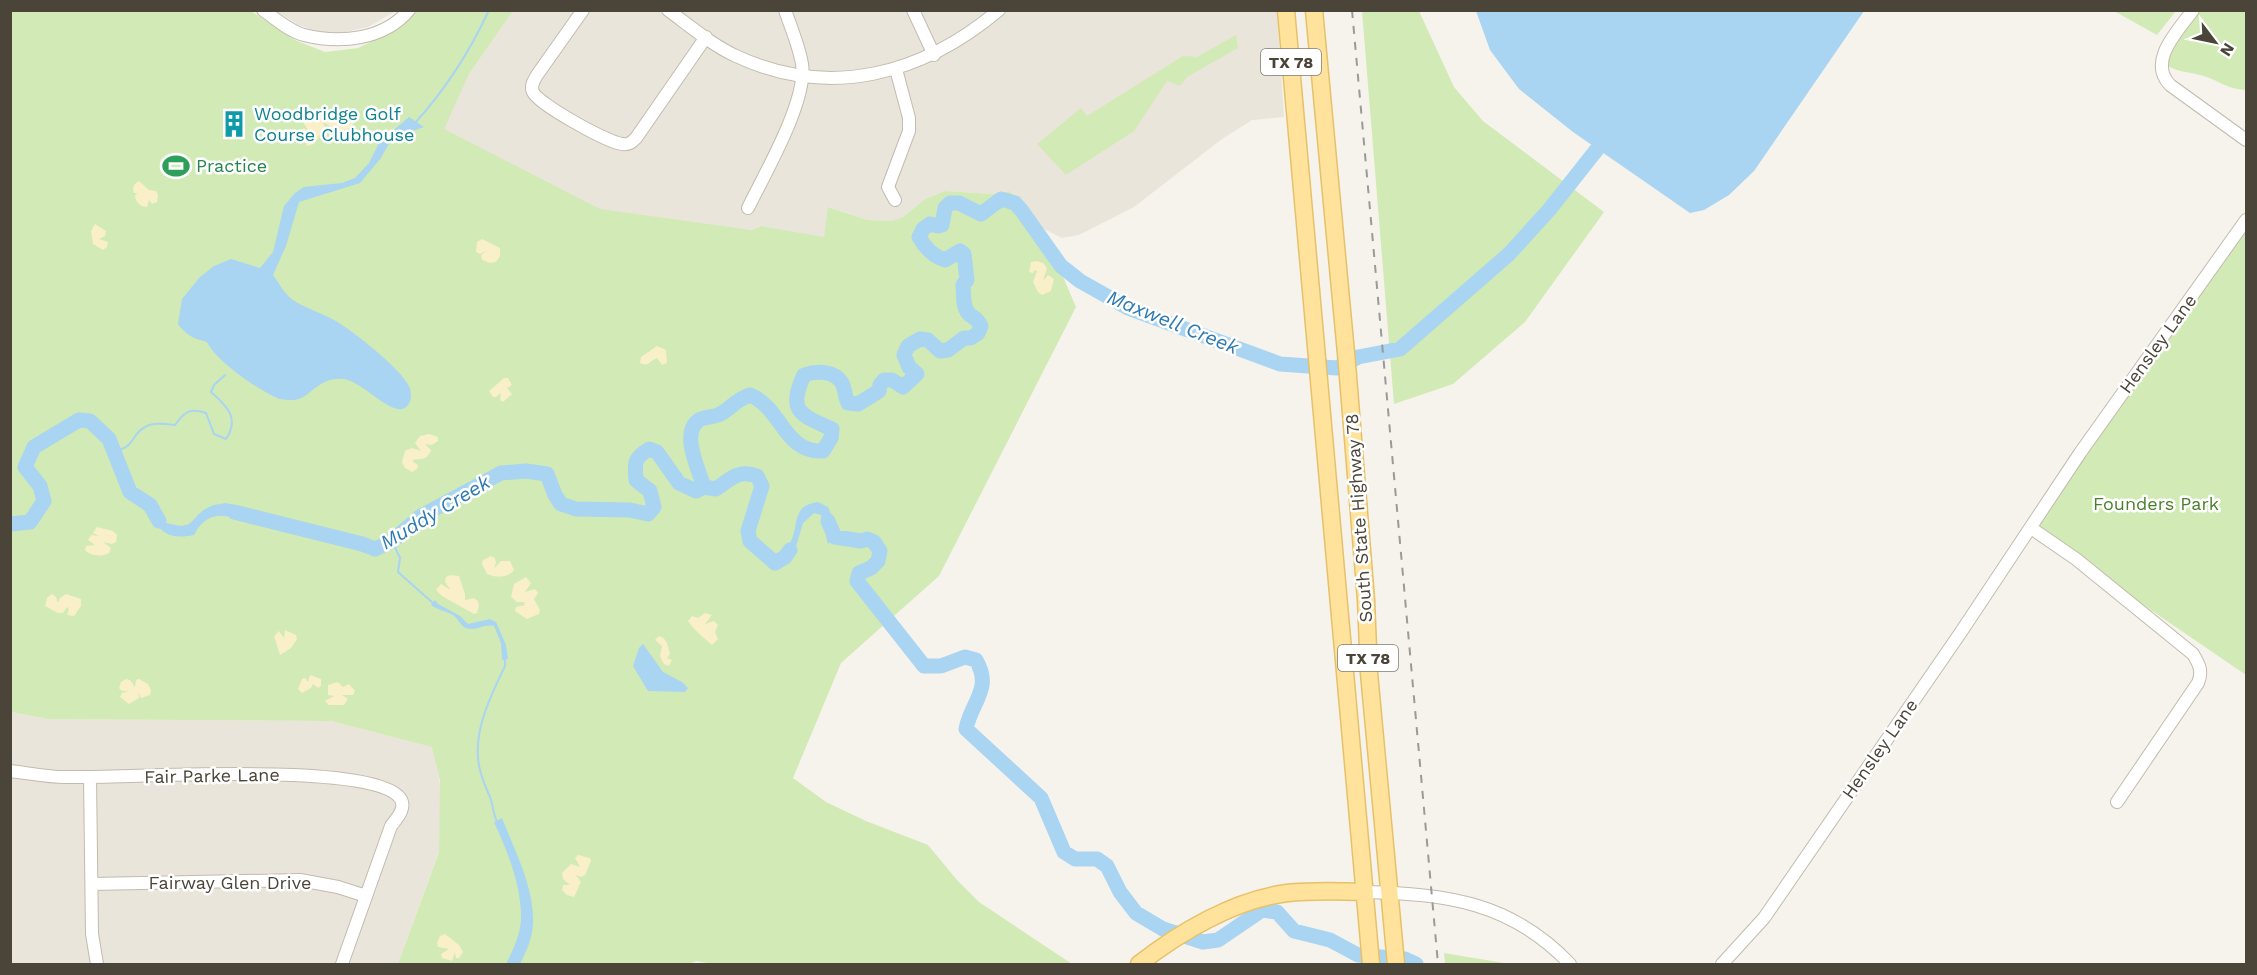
<svg xmlns="http://www.w3.org/2000/svg" width="2257" height="975" font-family="'Work Sans',sans-serif">
  <style>
    .residential { fill: #eae5da }
    .green { fill: #d2eab5 }
    .sand { fill: #f9efc9 }
    .water { fill: #a9d4f2 }
    .lines { fill: none; stroke-linecap: round; stroke-linejoin: round }
    .stream { stroke: #a9d4f2; stroke-width: 2 }
    .river { stroke: #a9d4f2; stroke-width: 15 }
    .minor-casing { stroke: #c2bbae; stroke-width: 14 }
    .major-casing { stroke: #e6c16a; stroke-width: 19 }
    .minor { stroke: #fff; stroke-width: 12 }
    .major { stroke: #ffe39c; stroke-width: 16 }
    .rail { stroke: #9a9a9a; stroke-width: 2; stroke-dasharray: 8 8; stroke-linecap: butt }
    .labels { text-anchor: middle; stroke-width: 5; stroke-linejoin: round; paint-order: stroke }
    .shield { fill: #fff; stroke: #817c74; stroke-width: 1.5 }
    .shield-label { font-size: 16px; font-weight: bold; fill: #4b4439 }
    .culture-label { font-size: 18px; fill: #0d838f; stroke: #fff; text-anchor: start }
    .leisure-label { font-size: 18px; fill: #27864d; stroke: #fff; text-anchor: start }
    .street-label { font-size: 18px; fill: #4b4439; stroke: #fff }
    .park-label { font-size: 18px; fill: #4a7f2a; stroke: #fff }
    .water-label { font-size: 20px; font-style: italic; fill: #2e7ab2; stroke: #fff }
  </style>
  <rect width="100%" height="100%" fill="#f6f3ec"/>
  <path class="residential" d="M276,11H396L368,27L337,34L322,33L299,25Z
    M513,11H1277L1284,117L1252,120L1222,139L1134,207L1079,235L1062,238L1042,228L1010,191L993,194L945,191L925,199L903,217L892,221L868,220L829,207L824,238L761,226L752,230L600,210L443,129L469,74Z
    M11,712L48,719L331,721L433,747L441,789L439,851L398,964H11Z"/>
  <path class="green" d="M11,11H251L295,40L325,52L358,48L400,28L416,11H513L469,74L444,129L600,209L752,230L761,226L824,237L828,207L868,220L892,221L903,217L925,199L945,191L993,194L1010,191L1042,228L1076,307L939,576L841,663L793,778L826,802L866,821L928,845L957,880L979,902L1072,964H713L696,961L689,964H398L439,852L440,781L432,747L331,721L48,719L11,712Z
    M1362,11H1419L1454,87L1483,121L1604,212L1525,322L1453,384L1394,404Z
    M2114,11H2176L2157,35Z
    M2199,11H2246V90C2230,90 2219,81 2204,76C2191,72 2179,73 2166,65L2175,42Z
    M1236,35L1238,48L1187,77L1180,86L1167,81L1134,131L1066,175L1037,144L1081,108L1087,116L1183,56L1197,57Z
    M2246,220V675L2031,528Z
    M1444,953L1510,964H1445Z"/>
  <path class="sand" d="M333,109L337,111L340,119L345,113L354,123L351,127L339,133L324,122L323,123L327,131L326,134L320,135L314,144L307,146L298,132L304,128L309,132L303,122L313,118L316,112L328,114Z
    M139,181L149,190L156,191L158,195L157,202L152,204L149,200L147,207C140,207 135,201 135,195L138,193H134C132,187 134,184 139,181Z
    M95,224L106,231L105,236L99,239L108,242L107,247L103,250L93,244L91,231Z
    M482,239L500,248V256L496,262L490,263L482,260L481,255L488,250L480,254L476,252L477,242Z
    M1037,261L1043,263L1047,268L1043,281L1048,275L1054,279L1051,291L1042,295L1038,292L1033,282L1037,271L1035,270L1033,273L1029,272L1031,262Z
    M657,346L666,350L667,363L662,365L657,358C650,361 648,367 640,363L641,357Z
    M504,378H508L512,385L507,388L512,394L503,402L500,400L501,393L496,397H493L489,391Z
    M429,434L438,437V441L432,445L425,444L431,450C427,461 421,458 413,460V462L418,465L417,469L412,472L405,468L402,462L405,451L412,448L421,451L415,443L420,436Z
    M97,527L113,531L117,535L116,542L112,544L103,542L111,548L109,553C103,557 90,556 85,550L86,546L95,545L88,540L91,535L99,536L93,533Z
    M491,556L495,558L496,563L494,568L501,561H510L514,570C508,578 496,578 487,574L482,564L483,560Z
    M450,575L459,576L465,594V600L474,598L478,601L479,606L477,613L474,614L442,596L436,590L441,584L451,590L445,582L446,577Z
    M526,577L531,583L525,592L535,589L538,593L534,599L540,610L539,614L527,619L515,611L516,607L525,605L524,602H517L511,597L514,584Z
    M52,594L56,597L58,603L60,598L66,594L81,599V606L74,616L67,615L69,609L67,607L63,613H58L45,606L47,598Z
    M705,613L712,615L705,624L714,621L718,625L715,632L718,639L712,645C705,639 693,629 688,621L692,616L698,618Z
    M285,630L296,635L297,639L291,648L280,655L274,636L279,631L284,638Z
    M659,636C668,639 668,647 670,654L667,658L672,660L669,666L664,664L660,656L662,646L655,640Z
    M310,675L321,679V686L318,688L313,684L311,688L302,693L298,689L302,679L305,678L308,682Z
    M126,679L130,680L135,687L136,680L139,679L148,684L151,690L150,695L141,698L138,692L139,698L129,704L120,697L122,693L129,691H122L119,688L121,682Z
    M338,682L343,687L349,684L355,691L353,695H342L348,699L344,705H329L325,701L334,696L328,695V685Z
    M578,855L590,858L591,861L585,875L581,877L576,875L581,882L574,897L567,895L562,890L563,885H570L563,879L562,873L571,864L580,867L575,858Z
    M445,934L459,945L463,952L459,958H456L455,952L452,961L442,958L441,954L449,949L438,947L437,943L440,936Z"/>
  <path class="water" d="M1476,11V10L1864,11L1754,171L1729,195L1704,210L1690,213L1573,132L1519,89L1490,50Z
    M409,117L424,127L404,134L388,145L381,158L360,183L299,202L286,246L273,275C279,283 285,295 293,300C302,307 322,313 334,320C352,330 400,368 409,386C412,393 412,402 406,407C394,419 362,381 344,379C317,377 311,398 295,400C290,400 282,400 277,398C257,389 216,361 207,342C193,338 187,336 178,324L182,299L200,277L214,266L231,259L260,268L273,252L284,206L295,193L304,187L342,183L355,178L369,163L379,143Z
    M818,502L828,507L839,533L828,544L821,515L814,513L803,523L795,550L780,569L775,563C780,556 787,550 790,543C800,526 790,506 818,502Z
    M226,503L255,510L250,522C226,515 208,508 194,535C163,541 160,528 142,507L157,504L164,522C198,533 187,517 211,506C216,504 222,504 226,503Z
    M435,600L438,604L460,616L468,624L490,619L496,622L506,645L508,659L502,660L501,643L494,626C485,624 479,629 471,629C461,629 460,620 453,615C446,611 438,610 431,605Z
    M643,644L663,672L682,682L688,688L685,692L648,691L633,666L639,648Z
    M502,818C515,851 535,889 533,925C532,939 526,952 520,964H506C513,951 522,931 521,916C521,884 507,850 494,822Z"/>
  <g class="lines">
    <path class="stream" d="M415,123C445,90 470,51 489,10
      M115,451C137,446 130,435 145,427C153,422 166,424 175,425C185,411 190,408 206,413L214,434L226,439C240,418 227,406 211,392L214,385L225,375
      M392,541L400,558L398,572L434,604
      M498,823C492,813 494,807 490,797C486,788 482,779 480,770C471,735 490,697 505,666V658"/>
    <path class="river" d="M704,487C699,470 680,433 699,420C704,417 712,417 718,415C730,410 736,399 750,395C782,408 784,453 823,451L831,438L832,429C801,415 787,412 804,375C816,371 834,370 842,383C845,389 845,397 848,403L858,404L879,391L880,385L884,380H892L903,387L917,374L909,367L904,355L908,346L920,339L928,340L940,351L948,350L964,338H971L978,333L981,326C977,319 976,319 970,315C962,308 964,295 963,285L967,280L964,254L960,251L945,260C933,256 925,248 919,237L923,229L930,224L938,226L942,225L945,208L950,203H959L981,214L1001,199L1015,203L1022,211L1061,266L1080,281L1128,308L1280,364L1337,368L1358,357L1400,349L1509,254L1549,210L1598,148L1603,130
      M234,512L362,544L375,549L392,541L421,516L501,473L526,471L547,474L555,495L561,504L576,509L630,510L648,514L654,507L650,491L636,480C635,463 633,459 649,449L657,452L679,483L696,491L704,487L716,489C730,479 739,469 757,476L762,486L748,531L750,541L775,563L785,557L790,550
      M828,521L835,537L861,541L867,539L874,542L880,551L878,561L871,568L859,573L857,581L924,666H941L965,657L976,660C993,689 971,702 966,729L1041,798L1064,852L1075,859H1097L1107,866L1120,892L1136,913L1163,929L1203,942L1218,940L1262,910L1277,912L1294,931L1330,940L1358,955L1405,959L1416,964
      M10,524L30,522L44,501L40,486L25,467L34,447L79,420L90,421L109,439L130,492L150,505L159,521"/>
    <defs>
      <path id="minor" d="M263,10C276,19 289,31 304,35C340,44 384,40 409,10
        M583,10L537,75C534,80 530,86 533,92C538,104 610,144 623,144C629,145 632,142 636,138L706,37
        M668,10C690,26 712,45 736,56C830,100 923,74 999,10
        M913,10L934,55
        M2193,10C2178,31 2147,61 2170,85L2246,140
        M895,200L888,187L909,131V118L896,69
        M748,208C764,175 808,100 802,64C799,46 791,28 785,10
        M2031,528L2076,559L2193,654C2199,664 2203,671 2198,683L2117,802
        M10,771C29,773 47,777 65,777C121,779 371,760 400,798C407,808 397,818 391,826L342,964
        M90,777L92,934L97,964
        M92,884L300,880L338,887L366,896
        M1365,892C1447,894 1511,902 1570,964
        M1722,964L1764,918L1961,632L2080,453L2246,220"/>
      <path id="major" d="M1286,10L1371,964
        M1314,10L1347,364L1366,600L1369,673L1396,964
        M1139,964C1180,932 1234,900 1287,893C1313,890 1339,891 1365,892"/>
    </defs>
    <use href="#minor" class="minor-casing"/>
    <use href="#major" class="major-casing"/>
    <use href="#minor" class="minor"/>
    <use href="#major" class="major"/>
    <path class="rail" d="M1352,10L1438,964"/>
  </g>
  <defs>
    <symbol id="building-bare" viewBox="-9 -9 18 18"><path d="M-4-6H4V6H1V3H-1V6H-4ZM-2.5-4.3h1.7v1.8h-1.7ZM.8-4.3h1.7v1.8H.8ZM-2.5-1h1.7V.8h-1.7ZM.8-1h1.7V.8H.8Z" fill="#0f9aa8" stroke="#fff" stroke-width="2.5" paint-order="stroke"/></symbol>
    <symbol id="stadium-bare" viewBox="-9 -9 18 18"><path d="M0-5a6.5 5 0 1 0 0 10a6.5 5 0 1 0 0-10ZM-3.5-1.8h7v3.6h-7Z" fill="#2e9e5b" stroke="#fff" stroke-width="2.5" paint-order="stroke"/></symbol>
  </defs>
  <g fill-rule="evenodd">
    <use href="#building-bare" x="215" y="105" width="38" height="38"/>
    <use href="#stadium-bare" x="157" y="147" width="38" height="38"/>
  </g>
  <g class="labels">
    <g class="shield">
      <rect x="1261" y="49" width="60" height="26" rx="4.5"/>
      <rect x="1338" y="645" width="60" height="26" rx="4.5"/>
    </g>
    <g class="shield-label">
      <text x="1291" y="68">TX 78</text>
      <text x="1368" y="664">TX 78</text>
    </g>
    <g class="culture-label">
      <text x="254" y="120">Woodbridge Golf<tspan x="254" dy="21">Course Clubhouse</tspan></text>
    </g>
    <g class="leisure-label">
      <text x="196" y="172">Practice</text>
    </g>
    <g class="street-label">
      <text transform="translate(2158 344) rotate(-54)" y="6">Hensley Lane</text>
      <text transform="translate(1359 518) rotate(-94)" y="6">South State Highway 78</text>
      <text transform="translate(1880 749) rotate(-55)" y="6">Hensley Lane</text>
      <text transform="translate(212 776) rotate(-1)" y="6">Fair Parke Lane</text>
      <text x="230" y="889">Fairway Glen Drive</text>
    </g>
    <g class="park-label">
      <text x="2156" y="510">Founders Park</text>
    </g>
    <g class="water-label">
      <text transform="translate(1173 322) rotate(22)" y="7">Maxwell Creek</text>
      <text transform="translate(435 512) rotate(-31)" y="7">Muddy Creek</text>
    </g>
  </g>
  <rect width="2257" height="975" fill="none" stroke="#4b4439" stroke-width="24"/>
  <g transform="translate(2215 42) rotate(122)" stroke="#ffffff" stroke-width="4.5" paint-order="stroke">
  <path d="M0-4.5L10 22L0 15L-10 22Z" fill="#4b4439"/>
  <text y="-9" font-size="16" font-weight="bold" text-anchor="middle" fill="#4b4439">N</text>
  </g>
</svg>
